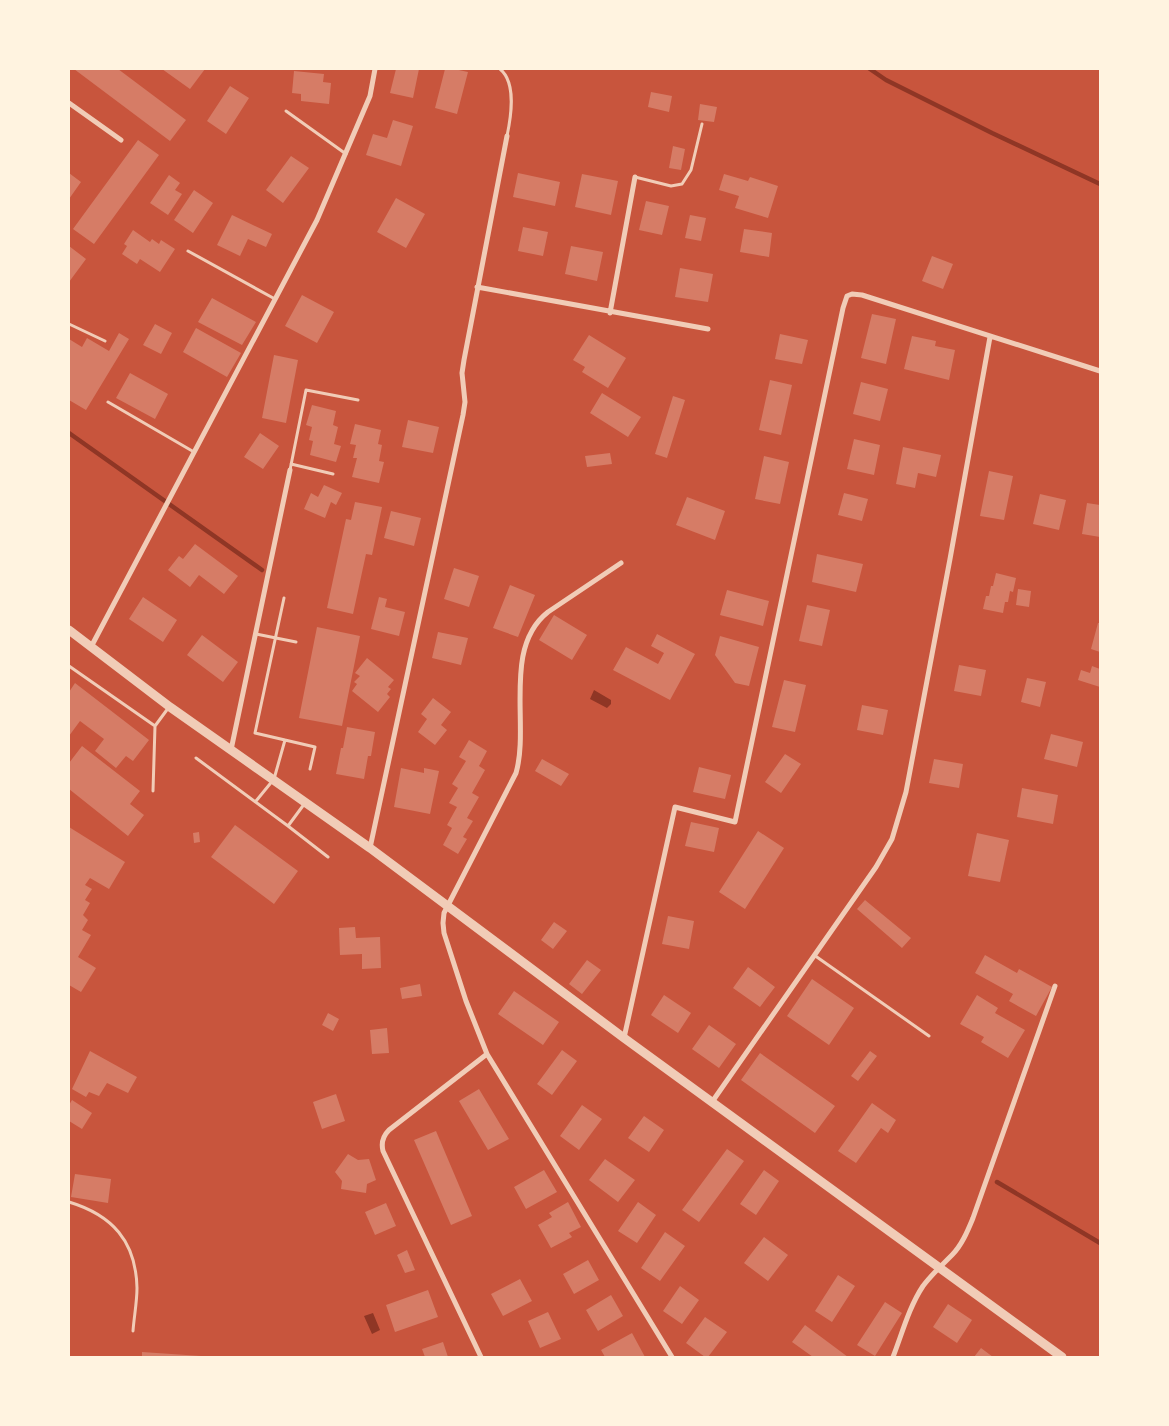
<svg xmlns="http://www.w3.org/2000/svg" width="1169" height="1426" font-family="'Public Sans',sans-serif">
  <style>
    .water { fill: #8f3625 }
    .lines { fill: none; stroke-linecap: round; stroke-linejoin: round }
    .stream { stroke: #8f3625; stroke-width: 4.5 }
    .building { fill: #d67c66 }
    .service { stroke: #f1ccb7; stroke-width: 3 }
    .minor { stroke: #f1ccb7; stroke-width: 5 }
    .tertiary { stroke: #f1ccb7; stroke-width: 9 }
  </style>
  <rect width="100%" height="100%" fill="#c8553d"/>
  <path class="water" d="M594,690L611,700V704L607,708L590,699Z
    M373,1313L380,1330L372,1334L364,1316Z"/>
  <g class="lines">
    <path class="stream" d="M870,69L886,80L992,133L1100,184
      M69,433L262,570
      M997,1182L1100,1243"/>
  </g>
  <path class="building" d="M74,69H118L186,120L170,141Z
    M162,69H205L190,89Z
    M396,69H419L413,98L390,93Z
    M445,69H454L468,72L457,114L435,108Z
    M294,71L324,74L323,82L331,83L329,104L301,101V94L292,93Z
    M230,86L249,98L226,134L207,121Z
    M651,92L672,96L669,112L648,107Z
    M700,104L717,107L714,122L698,120Z
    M393,120L413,126L401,166L366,155L373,134L387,138Z
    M138,140L159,155L94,244L73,229Z
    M673,146L685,149L681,170L669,168Z
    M291,156L309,168L283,203L266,190Z
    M69,173L81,182L69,199Z
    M518,173L560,182L555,206L513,197Z
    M582,174L618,181L611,215L575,207Z
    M724,174L748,181L750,177L778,186L768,218L735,208L739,196L719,190Z
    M169,175L180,183L175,190L182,194L168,215L150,203Z
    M194,190L213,203L193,233L174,220Z
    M396,198L425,214L406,248L377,232Z
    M646,201L669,206L662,235L639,230Z
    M232,215L272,234L266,247L248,239L240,256L217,245Z
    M690,215L706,218L701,241L685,238Z
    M523,227L548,232L543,256L518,251Z
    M744,229L772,233L769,257L740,252Z
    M133,230L150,242L152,239L159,244L161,240L175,249L160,272L140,259L137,264L122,254L127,246L124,244Z
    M69,246L86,259L69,282Z
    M571,246L603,252L597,281L565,274Z
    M932,256L953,264L943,289L922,281Z
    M680,268L713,274L708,302L675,297Z
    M302,295L334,312L317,343L285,326Z
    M212,298L256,322L242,345L198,322Z
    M872,314L896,319L886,364L861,358Z
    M155,324L172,333L161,354L143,345Z
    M196,328L241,353L227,377L183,352Z
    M119,333L129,339L86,410L69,400V339L82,347L87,338L109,351Z
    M780,334L808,340L802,364L775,359Z
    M589,335L626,358L608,388L582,372L585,367L573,360Z
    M912,336L936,341L935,346L955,350L949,380L904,369Z
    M274,355L298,360L286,423L262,418Z
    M130,373L168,394L155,419L116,398Z
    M770,380L792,385L781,435L759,430Z
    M861,382L888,389L880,421L853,414Z
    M602,393L641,417L628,437L590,413Z
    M673,396L685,400L667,458L655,454Z
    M312,405L336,411L333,425L338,427L334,444L341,446L336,462L310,455L313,441L309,440L312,427L306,425Z
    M408,420L439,427L433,453L402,447Z
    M355,424L381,430L378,444L382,445L379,461L384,462L379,483L352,477L357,458H353L356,445L350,444Z
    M260,433L279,446L263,469L244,457Z
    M854,439L880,445L874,475L847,469Z
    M903,447L941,455L936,477L918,473L915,488L896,484Z
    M610,453L612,464L587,467L585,456Z
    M764,456L789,462L780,504L755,499Z
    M989,471L1013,476L1004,520L980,516Z
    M324,485L342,493L336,505L331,502L325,518L304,509L311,493L318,497Z
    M844,493L868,499L862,521L838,515Z
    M1040,494L1066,500L1059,530L1033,524Z
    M687,497L725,511L715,540L676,525Z
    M355,502L382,507L372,555L366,554L353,614L327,608L346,519L351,520Z
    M1087,503L1100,505V537L1082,534Z
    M391,511L421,518L414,546L384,538Z
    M195,544L238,576L224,594L199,575L190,587L168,570L179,556L183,559Z
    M817,554L863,564L856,592L812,582Z
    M454,568L479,576L469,607L444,599Z
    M996,573L1016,578L1013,592L1010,591L1008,602H1005L1003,613L983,609L986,596H989L991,586H993Z
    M510,585L535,595L518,637L493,628Z
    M1018,589L1031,591L1029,607L1016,605Z
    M727,590L769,601L763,626L720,615Z
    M143,597L177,620L163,642L129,619Z
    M379,597L387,599L385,607L405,612L399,636L371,629Z
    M807,605L830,610L822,646L799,641Z
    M554,615L587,635L572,660L539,640Z
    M1098,623H1100V652L1091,649Z
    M317,627L360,636L342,726L299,718Z
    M438,632L468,638L461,665L432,658Z
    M657,634L695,654L670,700L613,670L626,647L658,664L664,653L651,646Z
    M202,635L238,662L223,682L187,655Z
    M720,636L759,647L749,686L735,683L715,655Z
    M367,658L394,680L388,687L391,689L387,694L390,697L378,712L352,691L357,684L354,682L360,676L355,673Z
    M959,665L986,670L981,696L954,691Z
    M1092,666L1100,669V687L1078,680L1081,670L1090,673Z
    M1027,678L1046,682L1040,707L1021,702Z
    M784,680L806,685L795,732L772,727Z
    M75,683L149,740L133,761L126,756L116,768L95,751L104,739L80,721L69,736V692Z
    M433,698L451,712L441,725L447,730L435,745L418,732L427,719L421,714Z
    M862,705L888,710L883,735L857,730Z
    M347,727L375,732L371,756H368L364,779L336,774L341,748H343Z
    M1051,734L1083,742L1077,767L1044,759Z
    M469,740L487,751L479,766L485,770L472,793L479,797L467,818L473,821L463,837L467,839L458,854L443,845L452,828L447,825L457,807L449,803L458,788L452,784L466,761L459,757Z
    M82,746L140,791L130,804L144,815L128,836L69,789V763Z
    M785,754L801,764L781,793L765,782Z
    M542,759L569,774L561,786L535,771Z
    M934,759L963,764L959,788L929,783Z
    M699,767L731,775L725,799L693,792Z
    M401,768L424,773V768L439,771L430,814L394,807Z
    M1022,788L1058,795L1053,824L1017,817Z
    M691,822L719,828L714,852L685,846Z
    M235,825L298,871L274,904L211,857Z
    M69,827L125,862L109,889L90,878L85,885L92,889L85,900L90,903L83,915L88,920L82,930L91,935L78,957L96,968L81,992L69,985Z
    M758,831L784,848L745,909L719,892Z
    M199,832L200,842L194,843L193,833Z
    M977,833L1009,840L1000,882L968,876Z
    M865,900L911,938L902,948L857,909Z
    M668,916L694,921L689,949L662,944Z
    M554,922L567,931L553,949L541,940Z
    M355,927L356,938L380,937L381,968L362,969V954L340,955L339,928Z
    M985,955L1017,973L1019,969L1052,987L1036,1016L1009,1001L1013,994L975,973Z
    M587,960L601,970L582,994L569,984Z
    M748,967L775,987L760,1007L733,988Z
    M812,979L854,1008L829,1045L787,1016Z
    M420,984L422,996L402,999L400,988Z
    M514,991L559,1022L543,1045L498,1014Z
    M664,995L691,1013L678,1033L651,1015Z
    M977,995L998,1008L995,1013L1025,1030L1008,1058L981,1042L984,1037L960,1024Z
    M328,1013L339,1019L333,1031L322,1025Z
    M709,1025L736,1044L719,1068L692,1049Z
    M387,1028L389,1053L372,1054L370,1030Z
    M562,1050L577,1061L552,1095L537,1084Z
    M90,1051L137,1077L128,1093L107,1083L99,1096L89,1092L86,1097L72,1089Z
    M870,1051L877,1056L858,1081L851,1076Z
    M760,1053L835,1106L815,1133L741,1080Z
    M479,1089L509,1139L488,1150L459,1101Z
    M336,1094L345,1121L322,1129L313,1102Z
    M72,1100L92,1113L82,1129L69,1121V1105Z
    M872,1103L896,1120L888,1133L881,1128L856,1163L838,1151Z
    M582,1105L602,1119L579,1150L560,1136Z
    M644,1116L664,1130L649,1152L628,1138Z
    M436,1131L472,1216L451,1225L414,1140Z
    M727,1149L744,1161L699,1222L682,1210Z
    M348,1154L358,1160L369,1159L376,1180L367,1184L366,1193L341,1189L342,1181L335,1172Z
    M605,1159L635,1180L618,1202L589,1180Z
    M544,1170L557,1192L526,1209L514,1187Z
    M764,1170L779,1181L756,1215L740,1204Z
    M75,1174L111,1179L108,1203L71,1197Z
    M568,1202L581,1227L569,1233L572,1237L551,1248L538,1225L552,1217L549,1213Z
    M638,1202L656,1215L637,1243L618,1231Z
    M386,1203L396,1226L375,1235L365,1212Z
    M665,1232L685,1246L660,1281L641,1268Z
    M764,1237L788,1255L768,1281L744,1263Z
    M407,1250L415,1270L405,1273L397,1255Z
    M588,1260L599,1280L574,1294L563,1274Z
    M838,1275L855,1286L832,1322L815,1311Z
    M520,1279L532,1301L503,1316L491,1294Z
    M680,1286L699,1300L682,1324L663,1311Z
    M428,1290L438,1317L395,1332L386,1305Z
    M611,1295L623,1316L598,1331L586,1310Z
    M885,1302L902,1313L875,1356L857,1345Z
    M948,1304L972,1320L957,1343L933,1327Z
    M548,1312L561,1339L540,1348L528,1321Z
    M705,1317L727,1332L708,1357H705L686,1343Z
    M805,1325L848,1357H813L792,1342Z
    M632,1333L645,1357H605L601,1350Z
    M443,1342L448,1357H425L422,1349Z
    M981,1348L993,1357H974Z
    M142,1352L201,1356V1357H142Z"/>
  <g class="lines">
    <path class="service" d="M500,69C517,83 511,117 507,136
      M286,111L346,154
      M635,177L671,186L682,184L691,170L702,124
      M188,251L275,299
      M69,324L105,341
      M108,402L194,452
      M291,464L333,474
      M290,470L306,390L358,400
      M284,598L255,733L315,747L310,769
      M256,634L296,642
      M69,666L155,726
      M196,758L288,826L328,857
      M153,791L155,726L169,707
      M256,801L274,779L285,740
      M288,826L305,803
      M814,955L929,1036
      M69,1202C112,1215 136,1241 137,1288C137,1302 134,1317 133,1331"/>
    <path class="minor" d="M69,103L121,140
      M477,287L708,329
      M610,313L635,177
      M91,647L317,220L370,96L375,69
      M231,750L290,470
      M370,848L463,415L465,402L462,373L464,360L507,136
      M624,1038L675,807L735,822L843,308L847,296L852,294L862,295L1100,371
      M487,1054L672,1357
      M712,1102L876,867L892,839L906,792L950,559L990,337
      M481,1357L383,1151C381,1143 383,1136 389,1130L487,1054L466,1001L444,933L443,923L444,913L516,773C530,725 502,648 548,612L621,563
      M893,1357C902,1334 909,1307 923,1286C932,1274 942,1265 952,1255C962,1245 968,1230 973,1218L1055,986"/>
    <path class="tertiary" d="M69,630L170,707L370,848L624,1038L1062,1357"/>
  </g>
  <rect width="1169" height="1426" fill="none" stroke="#fff3e0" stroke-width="140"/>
</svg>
